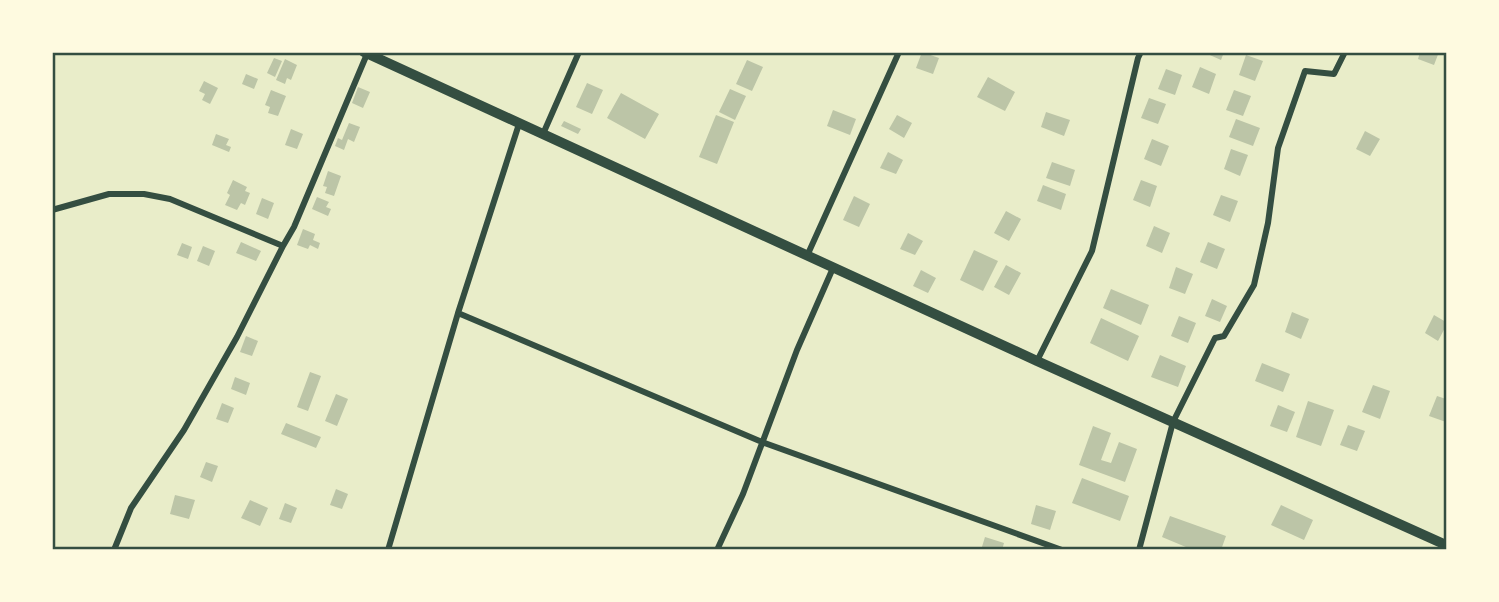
<svg xmlns="http://www.w3.org/2000/svg" width="1499" height="602" font-family="'Public Sans',sans-serif">
  <style>
    .building { fill: #bcc5a7 }
    .lines { fill: none; stroke-linecap: round; stroke-linejoin: round }
    .minor { stroke: #344e41; stroke-width: 6 }
    .trunk { stroke: #344e41; stroke-width: 10 }
    .neatline { fill: none; stroke: #344e41; stroke-width: 2.5 }
  </style>
  <rect width="100%" height="100%" fill="#e9edc9"/>
  <path class="building" d="M922,52L939,58L933,74L916,68Z
    M1203,52H1224L1221,60Z
    M1420,52H1439L1434,65L1418,59Z
    M1246,55L1263,61L1255,81L1239,75Z
    M274,58L282,61L275,77L267,73Z
    M285,59L297,65L291,80L287,78L285,84L276,80Z
    M747,60L763,67L752,91L736,84Z
    M1200,67L1216,74L1209,94L1192,87Z
    M1166,69L1182,75L1175,95L1158,89Z
    M246,74L258,79L254,89L242,84Z
    M988,77L1015,92L1005,111L977,97Z
    M204,81L218,88L210,104L202,100L205,94L199,91Z
    M587,83L603,90L592,114L576,107Z
    M358,87L370,92L363,108L352,103Z
    M730,89L746,96L735,120L719,112Z
    M271,90L286,96L278,116L268,113L270,107L265,105Z
    M1234,90L1251,96L1243,116L1226,110Z
    M621,93L659,114L645,139L607,118Z
    M1149,98L1166,104L1158,124L1141,118Z
    M833,110L856,119L850,135L827,126Z
    M1046,112L1070,120L1064,136L1041,127Z
    M716,115L734,122L717,164L699,157Z
    M897,115L912,123L904,138L889,129Z
    M1236,119L1260,128L1253,146L1229,137Z
    M564,121L581,129L578,134L561,126Z
    M349,123L360,127L354,142L348,139L344,150L335,146L338,138L342,140Z
    M291,129L303,134L297,149L285,145Z
    M1365,131L1380,139L1370,156L1356,149Z
    M216,134L229,139L226,145L231,147L229,152L212,145Z
    M1152,139L1169,146L1161,166L1144,159Z
    M1231,149L1248,155L1240,176L1224,169Z
    M888,152L903,160L896,174L880,168Z
    M1052,162L1075,170L1070,186L1046,178Z
    M328,171L341,176L334,196L325,193L327,187L323,186Z
    M233,180L247,187L245,191L250,193L245,205L241,203L237,210L225,205L230,195L227,193Z
    M1141,180L1157,186L1150,207L1133,200Z
    M1043,185L1066,194L1061,210L1037,201Z
    M1221,195L1238,201L1230,222L1213,215Z
    M854,196L870,204L859,227L843,220Z
    M317,197L329,202L326,207L331,209L328,216L312,209Z
    M262,198L274,203L268,219L256,214Z
    M1006,211L1021,219L1009,241L994,233Z
    M1154,226L1170,233L1162,253L1146,246Z
    M303,229L315,234L313,240L320,243L318,249L310,245L308,249L297,245Z
    M908,233L923,241L915,255L900,249Z
    M241,242L261,251L256,261L236,253Z
    M1208,242L1225,249L1217,269L1200,262Z
    M182,243L192,247L188,259L177,255Z
    M203,246L215,251L209,266L197,261Z
    M974,250L998,261L983,291L960,280Z
    M1006,265L1021,273L1009,295L994,287Z
    M1176,267L1193,274L1185,294L1169,288Z
    M921,270L936,278L928,293L913,286Z
    M1111,289L1149,305L1141,325L1103,308Z
    M1212,299L1227,306L1220,322L1205,316Z
    M1292,312L1309,319L1301,339L1285,332Z
    M1434,315L1446,322V326L1438,341L1425,333Z
    M1179,316L1196,323L1188,343L1171,336Z
    M1101,318L1139,336L1128,361L1090,343Z
    M246,336L258,341L252,356L240,352Z
    M1160,355L1186,366L1178,387L1151,377Z
    M1262,363L1290,374L1283,392L1255,381Z
    M310,372L321,376L308,411L297,407Z
    M235,377L250,383L246,395L231,389Z
    M1373,385L1390,391L1380,419L1362,412Z
    M336,394L348,399L337,426L325,421Z
    M1437,396L1446,399V422L1429,416Z
    M1308,401L1334,410L1321,446L1296,437Z
    M222,403L234,408L228,423L216,419Z
    M1278,405L1295,412L1287,432L1270,426Z
    M286,423L321,437L316,448L281,434Z
    M1348,425L1365,431L1357,451L1340,445Z
    M1093,426L1111,433L1101,460L1111,463L1119,442L1137,449L1125,482L1079,465Z
    M206,462L218,466L212,482L200,477Z
    M1082,478L1129,496L1120,521L1072,503Z
    M336,489L348,494L342,509L330,505Z
    M175,495L195,500L189,519L170,514Z
    M250,500L268,508L260,526L241,518Z
    M285,503L297,508L291,523L279,519Z
    M1036,505L1056,511L1050,530L1031,524Z
    M1281,505L1313,520L1304,540L1271,525Z
    M1170,516L1226,536L1221,550H1193L1162,537Z
    M985,537L1004,543L1002,550H981Z"/>
  <g class="lines">
    <path class="minor" d="M543,134L579,52
      M52,210L109,194H144L170,199L283,246
      M807,256L899,52
      M458,313L762,442L1062,550
      M1037,361L1092,251L1138,58L1141,52
      M114,550L131,508L184,430L237,337L283,246L294,227L367,54
      M388,550L458,313L519,124
      M717,550L743,494L797,350L833,268
      M1139,550L1173,422L1215,338L1224,336L1254,285L1268,223L1278,148L1305,71L1334,74L1345,52"/>
    <path class="trunk" d="M364,52L1037,361L1446,545"/>
  </g>
  <rect width="1499" height="602" fill="none" stroke="#fefae0" stroke-width="108"/>
  <rect x="54" y="54" width="1391" height="494" class="neatline"/>
</svg>
